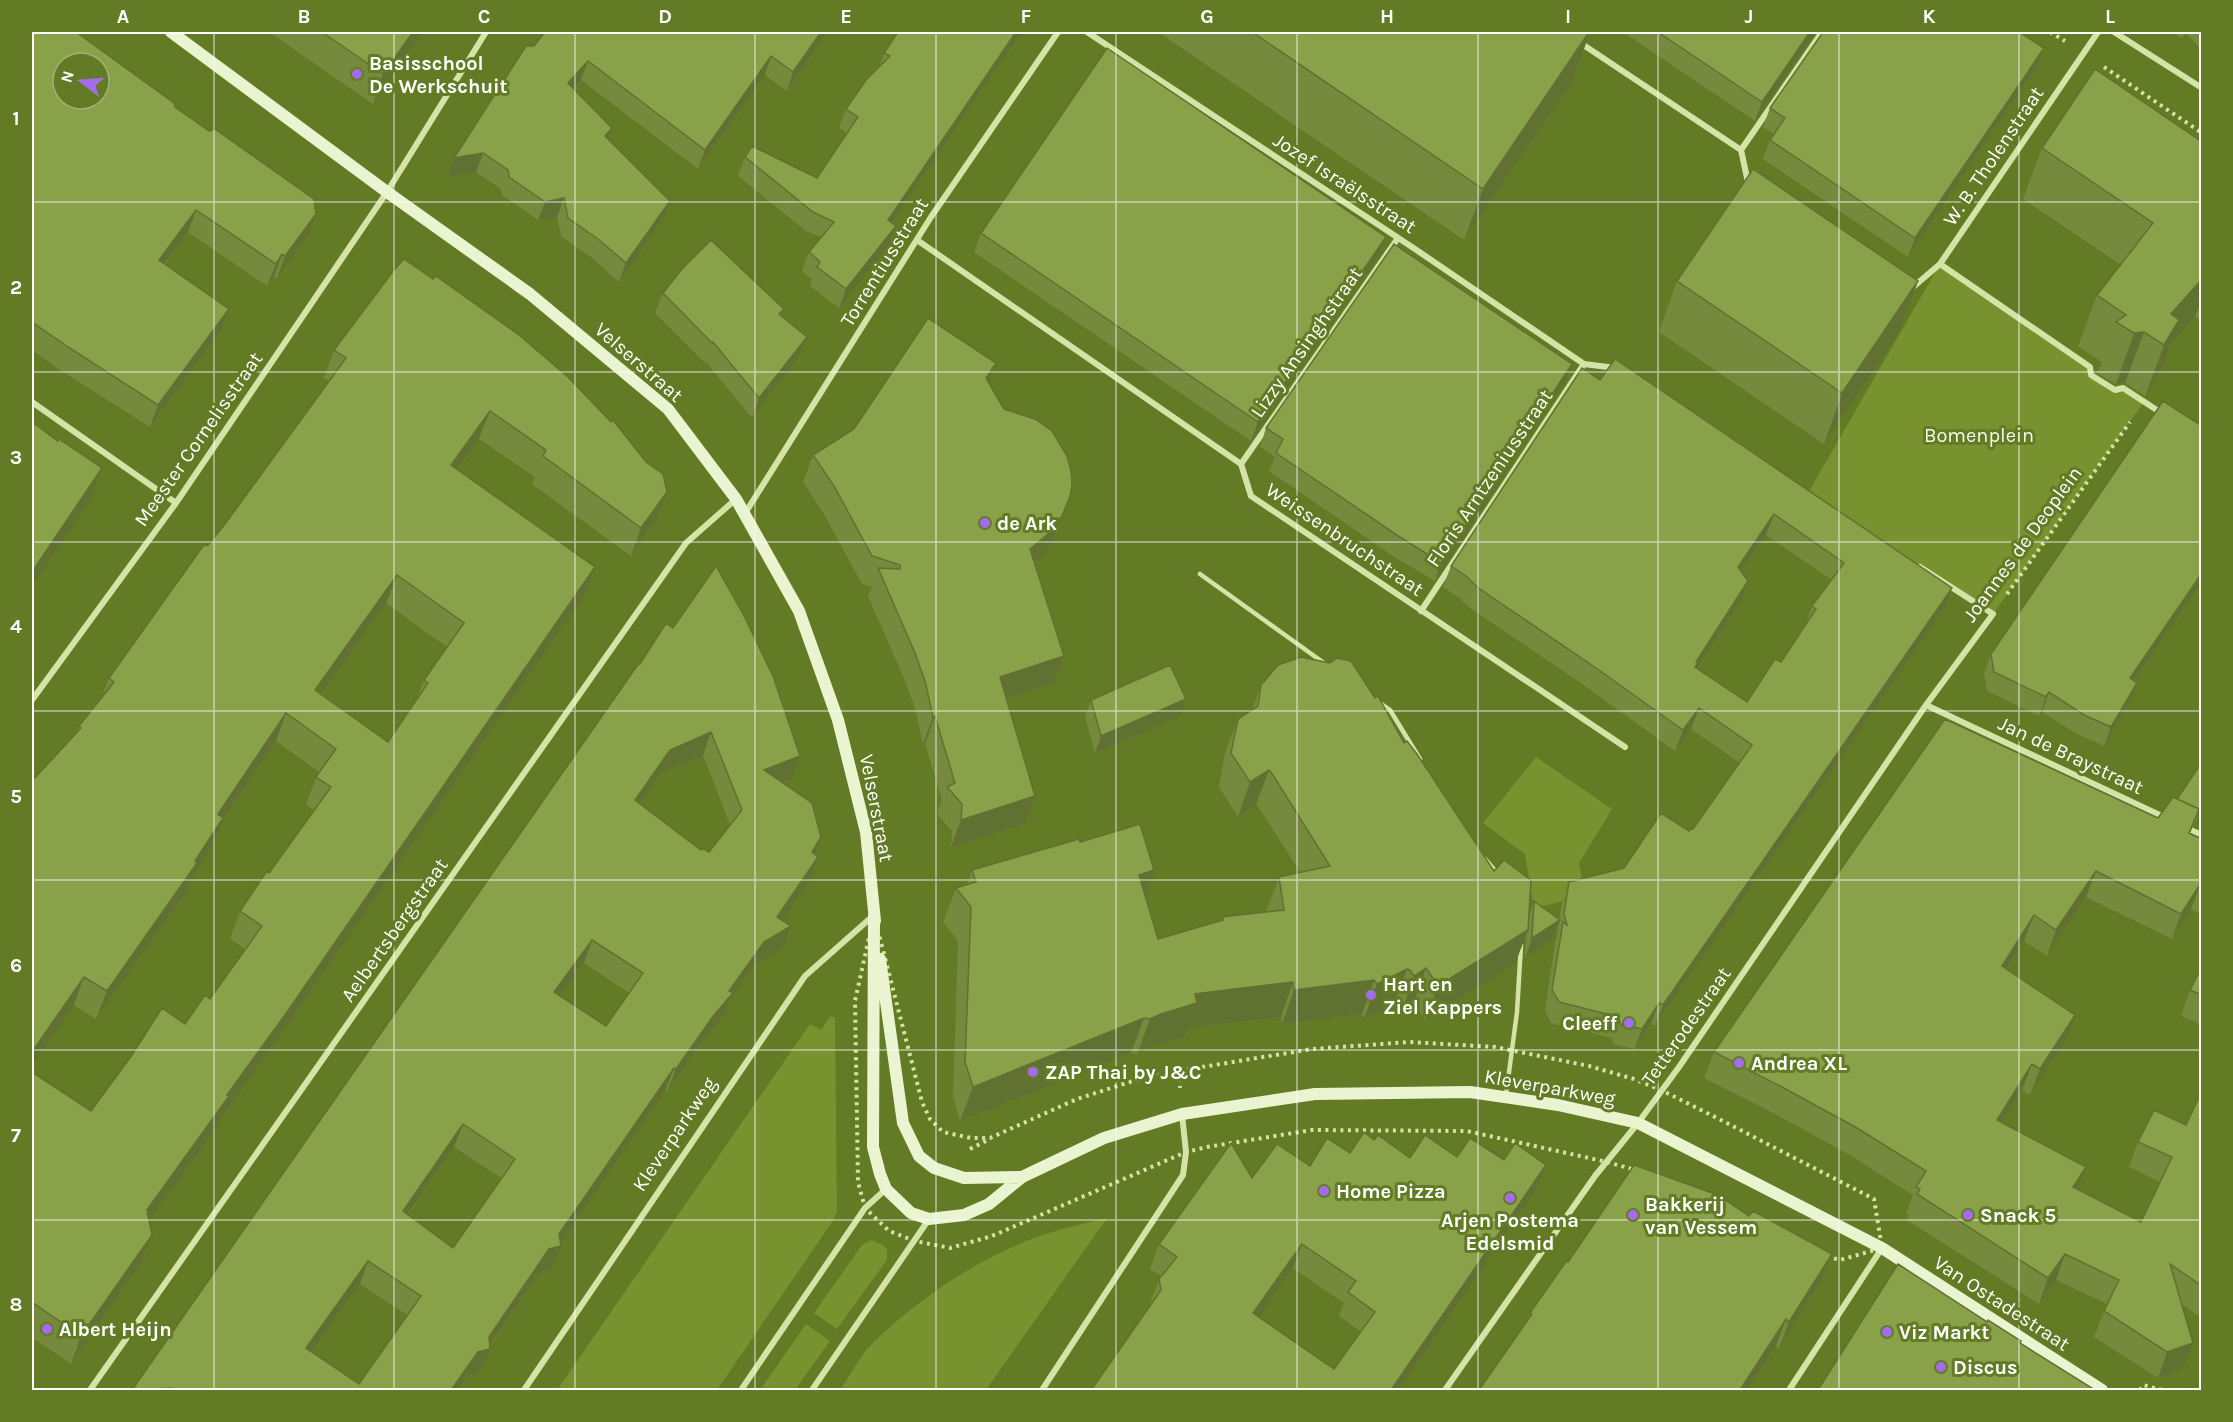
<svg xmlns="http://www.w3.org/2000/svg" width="2233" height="1422" font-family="Karla,sans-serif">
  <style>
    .green { fill: #77922f }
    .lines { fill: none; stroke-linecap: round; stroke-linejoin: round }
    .path { stroke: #d4e4a7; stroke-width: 4; stroke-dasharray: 3 4.5; stroke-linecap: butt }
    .lane { stroke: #d4e4a7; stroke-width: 4.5 }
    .street { stroke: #d4e4a7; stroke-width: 6 }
    .secondary { stroke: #eaf4d1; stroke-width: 12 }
    .wall { fill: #768a3e; fill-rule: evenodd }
    .shaded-wall { fill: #607132 }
    .building { fill: #89a148; stroke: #607132; stroke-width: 1.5; fill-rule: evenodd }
    .grid { fill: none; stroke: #fff; stroke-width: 1.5; stroke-opacity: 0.55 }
    .poi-dot { fill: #a56bee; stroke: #627b24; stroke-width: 2 }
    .labels { text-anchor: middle; stroke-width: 6; stroke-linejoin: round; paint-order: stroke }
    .poi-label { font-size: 20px; font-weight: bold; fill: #fff; stroke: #627b24; text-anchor: start }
    .street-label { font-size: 20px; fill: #fff; stroke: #627b24 }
    .park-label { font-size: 20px; fill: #f5fae7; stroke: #627b24 }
    .neatline { fill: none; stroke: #fff; stroke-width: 2 }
    .grid-label { font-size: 20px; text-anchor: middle; font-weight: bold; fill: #fff }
  </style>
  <rect width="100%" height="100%" fill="#627b24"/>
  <path class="green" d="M1940,264L2090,367L2091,375L2114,390L2123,388L2144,402L1993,614L1808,493Z
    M1536,757L1612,809L1579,863L1585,896L1534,908L1525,854L1483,823Z
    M830,1016L835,1018L837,1212L830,1225L717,1390H557L810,1024L821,1030Z
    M1107,1218L986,1390H840C850,1376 859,1357 871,1345C914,1301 983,1255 1040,1236C1062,1228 1085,1224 1107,1218Z
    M871,1240L883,1245L887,1250V1260L837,1329L814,1313L862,1245Z
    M806,1324L830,1341L795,1390H760Z"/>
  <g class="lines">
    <path class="path" d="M2050,32L2065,41
      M2104,67L2202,133
      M2007,594L2130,422
      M874,915L922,1102L930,1119L943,1132L971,1138H990L1077,1099L1133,1081L1178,1071L1312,1049L1410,1042L1495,1047L1589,1066L1634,1079L1661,1090L1723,1121L1874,1199L1882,1248L1840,1260L1822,1255L1670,1180L1607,1162L1467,1131L1312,1130L1207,1147L1186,1152L992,1236L950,1248L915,1241L889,1231L865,1208L858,1182L855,1001Z
      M1178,1071L1180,1088
      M970,1149L990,1139
      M2140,1390L2143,1385L2162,1390"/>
    <path class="lane" d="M1200,574L1324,663
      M1380,703L1390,710L1420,759
      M1485,859L1497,873
      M1506,1095L1517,1012L1521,945"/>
    <path class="street" d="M1087,32L1415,249L1584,364L1616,368
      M2114,32L2202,88
      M1579,42L1741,150
      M1741,150L1749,187
      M1741,150L1822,32
      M917,240L1241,464L1251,496L1625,747
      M1940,264L2090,367L2091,375L2115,390L2123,388L2163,414
      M1912,288L1940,264L2098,32
      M32,402L176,503
      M1241,464L1398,238
      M744,515L931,217L1058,32
      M1421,611L1584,364
      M32,700L176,503L387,192L486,32
      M1926,705L2166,818
      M2186,828L2202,835
      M90,1390L686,543L736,499
      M524,1390L805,976L874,915
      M741,1390L865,1208L886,1189
      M812,1390L929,1219
      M1042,1390L1183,1175L1186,1152L1182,1114
      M1445,1390L1595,1176L1638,1123L1679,1067L1926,705L1993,614L1920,567
      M1789,1390L1882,1248"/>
    <path class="secondary" d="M171,32L387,192L530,294L668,409L736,499L799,611L838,720L866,832L875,921
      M874,915L873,1147L880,1174L886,1189L911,1213L929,1219L964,1215L989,1204L1022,1177L1104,1138L1182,1114L1315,1094L1470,1092L1558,1105L1638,1123L1882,1248L2102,1390
      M880,959L903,1123L919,1156L934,1168L964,1178L1022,1177"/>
  </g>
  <path class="wall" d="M32,32L175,107L308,236L277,278L274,277L267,286L188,232L165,264L229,309L221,331L150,427L60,370L32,350Z
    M269,32H423L373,104Z
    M827,32L787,91L765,75L698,169L581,80L574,89L663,219L619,282L591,257L561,236L557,217L538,220L502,195L501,189L476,172L448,177L454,158L526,46Z
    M898,32H1022L892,223L889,245L839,308L810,286L812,280L802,271L809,252L821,237L806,231L738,176L745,157L817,178L847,133L839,128L846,109L879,67L884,53Z
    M1158,32H1590L1572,82L1464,240Z
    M1623,32H1816L1755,121Z
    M2172,32H2185L2182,38Z
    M2185,32H2202V50Z
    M2044,48L2037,67L1908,257L1763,159L1770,140L1774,134L1763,127L1770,108Z
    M2202,142V321L2195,317L2171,344L2161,371L2145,396L2125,383L2116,384L2097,373L2102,362L2078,346L2097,295L2121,265L2023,199L2042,148Z
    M981,233L1379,256L1251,441L974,252Z
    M394,270L656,520L631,556L532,484L535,477L479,439L458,470L595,567L585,595L277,1040L221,1118L219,1124L149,1221L152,1235L141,1263L71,1364L32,1337V1072L91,1111L185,1024L210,999L245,949L230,939L240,911L269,873L314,810L306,805L316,777L319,772L276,741L223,819L213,846L191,880L187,891L96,1019L74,1005L76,733L79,726L102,696L109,678L208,545L225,524L329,381L324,378L334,350ZM386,603L447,647L424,680L417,698L388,742L322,694Z
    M1677,281H1918L1900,332L1824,444L1659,332Z
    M663,293L781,316L807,337L799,357L752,418L706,362L705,363L655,313Z
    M996,363L988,383L1060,524L1052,544L1039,560L1035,564L1064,656L1054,683L1006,699L1035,796L1025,824L951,847L952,831L937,814L942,800L925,744H923L915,708L905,681L868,596L872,587L862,584L824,514L803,482L813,455Z
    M1572,364L1565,383L1435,581L1393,556L1269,471L1275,457L1260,447L1266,428Z
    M1582,368L1944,609L1655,1026L1651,1024L1634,1049L1613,1044L1612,1038L1551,1023L1545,1011L1555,942L1557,937V934L1558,927L1553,940L1525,958L1526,934L1515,964L1425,1020L1414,1002L1402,1011L1397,1004H1394L1364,1018L1362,1014L1282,1024L1281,1017L1188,1028L1184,1037L1148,1048L1137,1054L1131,1053L960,1121L953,1096L958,941L943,922L956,888L967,885L972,870L1080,842L1145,896L1158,939L1221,920L1222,917L1266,912L1279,877L1300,872L1258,806L1256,805L1238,817L1219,787L1225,753L1238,719L1252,710L1261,685L1404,743L1494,871L1529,916L1534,901L1559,919L1562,903L1569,882L1624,868L1689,831L1693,829L1740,763L1691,729L1675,751L1588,688L1470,608L1458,597L1443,587L1451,566ZM1766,535L1832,580L1812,606L1805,626L1781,662L1747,702L1698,669L1741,602V572Z
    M2202,426V582L2134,681L2130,702L2104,746L2077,734L2042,712L2039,716L1987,691L1984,673L1991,654Z
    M639,663L800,756L792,779L783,783L821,837L815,854L810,880L782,920L783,949L755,965L729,1002L724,1016L705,1038L667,1092L665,1091L560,1243L552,1269L541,1272L490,1346V1349L481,1372L469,1375L458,1390H132ZM703,755L730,825L709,852L701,850L640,804L661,773ZM584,963L629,993L606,1026L560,996ZM454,1147L501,1178L453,1248L408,1215ZM360,1284L407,1315L359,1384L312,1352Z
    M1091,700L1180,717L1095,753L1085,717Z
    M2202,762V808L2190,833L2202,839V915L2191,909L2172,939L2086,897L2047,956L2024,941L2007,969L2066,1040L2030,1095L2022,1090L2002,1122L2078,1189L2141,1222L2160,1182L2129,1167L2138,1142L2186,1125L2202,1091V1314L2200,1317L2181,1304L2183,1369L2158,1378L2094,1337L2107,1304L2056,1280L2039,1304L1907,1220L1909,1215L1906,1213L1913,1195L1848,1154L1773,1113L1704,1078L1714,1052L2158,818L2177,799Z
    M2202,967V1025L2181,1016L2190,990Z
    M1374,1140L1410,1158L1457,1157L1504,1160L1546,1165L1537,1189L1399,1390L1092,1389L1151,1305L1150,1303L1159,1279L1161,1276L1150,1269L1159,1244L1252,1178L1310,1166L1350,1153ZM1293,1268L1344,1303L1339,1316L1361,1332L1334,1369L1259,1317Z
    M1749,1216L1832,1254L1822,1280L1779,1348L1776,1346L1747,1390H1479L1527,1322L1530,1313L1568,1262Z"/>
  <path class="shaded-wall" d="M413,32H423L373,104L383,74Z
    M821,32H827L787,91L793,72Z
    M1016,32H1022L881,239L888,220Z
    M1590,32L1572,82L1464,240L1483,189Z
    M1810,32H1816L1755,121L1762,102Z
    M2044,48L2037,67L1908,257L1915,238Z
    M771,56L765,75L698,169L705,150Z
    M588,61L581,80L562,102L568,83Z
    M612,128L605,147V136Z
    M483,153L476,172L448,177L454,158Z
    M564,198L557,217L538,220L545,202Z
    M670,201L663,219L619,282L626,263Z
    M196,210L188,232L151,282L159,260Z
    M316,214L308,236L277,278L285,256Z
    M896,226L889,245L839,308L846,289Z
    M1386,237L1379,256L1251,441L1258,422Z
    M282,254L274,277L267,286L276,264Z
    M2202,279V299L2195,317L2171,344L2161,371L2145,396L2164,345L2171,314Z
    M1918,281L1900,332L1824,444L1842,393Z
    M229,309L221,331L150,427L158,405Z
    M2144,332L2125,383L2116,384L2134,333Z
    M807,337L799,357L752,418L759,398Z
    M996,363L986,390V378Z
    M1572,364L1565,383L1435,581L1441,563Z
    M490,411L479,439L441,493L451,465Z
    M102,468L90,500L32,586V572Z
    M667,492L656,520L631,556L641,528Z
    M1070,496L1052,544L1039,560L1020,576L1030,549Z
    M1774,514L1766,535L1730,588L1738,567Z
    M595,567L585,595L277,1040L221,1118L219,1124L137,1238L147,1210Z
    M2202,573V582L2123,697L2130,678Z
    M397,575L386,603L305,718L315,690Z
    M1748,581L1741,602L1694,674L1696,662Z
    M1952,588L1944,609L1655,1026L1663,1005Z
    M1064,656L1054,683L990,704L1000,677Z
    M2137,683L2130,702L2104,746L2111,727Z
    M2049,692L2042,712L2039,716L2046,697Z
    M1186,699L1180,717L1095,753L1101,736Z
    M1699,708L1691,729L1675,751L1683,730Z
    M286,713L276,741L223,819L213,846L191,880L187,891L96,1019L107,991L195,861L218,814Z
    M935,716L925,744H923L933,717Z
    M711,732L703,755L661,773L627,823L635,800L670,750Z
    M800,756L792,779L756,793L764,770Z
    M1269,770L1256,805L1238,817L1250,782Z
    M1035,796L1025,824L951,847L961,820Z
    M821,837L813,860L812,852Z
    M818,857L810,880L770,939L791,926L783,949L755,965L729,1002L724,1016L705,1038L667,1092L676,1069Z
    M1154,870L1142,904L1139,875Z
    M2096,871L2086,897L2047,956L2056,930Z
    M2201,883L2191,909L2172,939L2181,914Z
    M2034,915L2024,941L1992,992L2002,966Z
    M1560,920L1553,940L1525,958L1532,938Z
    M1528,930L1515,964L1425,1020L1438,986Z
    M592,940L584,963L546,1015L554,992Z
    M1426,968L1414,1002L1402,1011L1414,976Z
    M1407,969L1394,1004L1364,1018L1377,984Z
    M84,977L74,1005L32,1065V1052Z
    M1374,980L1362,1014L1282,1024L1294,990Z
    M1293,982L1281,1017L1188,1028L1184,1037L1148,1048L1137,1054L1150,1019L1195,994Z
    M1659,1003L1651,1024L1634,1049L1642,1029Z
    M2075,1015L2066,1040L2030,1095L2040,1069Z
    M1144,1018L1131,1053L960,1121L973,1087Z
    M2032,1064L2022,1090L1987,1146L1997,1120Z
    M674,1068L665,1091L558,1247L561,1246L552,1269L541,1272L487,1349H490L481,1372L469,1375L458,1390H451Z
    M463,1124L454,1147L394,1234L403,1211Z
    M1546,1165L1537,1189L1399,1390H1391Z
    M2086,1167L2076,1193L2073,1187Z
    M152,1235L141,1263L71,1364L81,1336Z
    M1302,1244L1293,1268L1245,1338L1253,1313Z
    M1832,1254L1822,1280L1779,1348L1789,1322Z
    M2065,1254L2056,1280L2039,1304L2048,1278Z
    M368,1261L360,1284L298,1371L306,1348Z
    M1786,1319L1776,1346L1747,1390H1740Z
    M2193,1343L2183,1369L2158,1378L2167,1352Z
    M172,1388L171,1390H144Z"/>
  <path class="building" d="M32,32H76L174,103L175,107L209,131L215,129L314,199L316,214L285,256L282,254L276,264L196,210L159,260L229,309L158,405L68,347L32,322ZM63,63H99V99H63Z
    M322,32H413L383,74Z
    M545,32H821L793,72L771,56L705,150L588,61L568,83L612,128L605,136L670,201L626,263L598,239L568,218L564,198L545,202L509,177L508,170L483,153L454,158L526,46H534Z
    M898,32H1016L888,220L896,226L846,289L817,267L820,262L809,252L834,222L813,212L745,157L752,146L817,178L858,117L846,109L866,80L890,56L884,53Z
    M1252,32H1589L1483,189Z
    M1658,32H1810L1762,102Z
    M1823,32H2019L2044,48L1915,238L1770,140L1785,118L1770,108Z
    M1107,48L1386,237L1258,422L981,233Z
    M2095,69L2202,142V279L2171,314L2179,320L2164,345L2144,332L2134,333L2116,322L2126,315L2097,295L2153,223L2042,148Z
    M1753,169L1918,281L1842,393L1677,281Z
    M711,240L784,309L779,314L807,337L759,398L713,342L712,343L663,293L682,269Z
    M1394,244L1572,364L1441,563L1400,537L1276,453L1283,439L1266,428Z
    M404,259L433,279L436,276L519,335L568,377L611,422L613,420L646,462L663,474L667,492L641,528L543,456L546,450L490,411L451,465L595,567L287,1012L227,1095L229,1096L147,1210L152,1235L81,1336L32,1302V1072L91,1111L132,1055L162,1008L185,1024L205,995L210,999L262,926L240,911L267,871L269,873L331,787L316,777L336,749L286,713L218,814L223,818L195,861L197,863L107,991L84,977L32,1052V781L81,728L79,726L114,682L109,678L146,626L203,546L208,545L225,524L346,358L334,350L394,270ZM397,575L464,623L424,680L428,683L388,742L315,690Z
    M928,318L996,363L986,378L1004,409L1035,419L1052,431L1067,456L1071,471L1072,484L1070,496L1062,516L1049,533L1030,549L1064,656L1000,677L1035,796L961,820L962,804L947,787L955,783L935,716L933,717L925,681L915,653L878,568L900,569V565L872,556L834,486L813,455L854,429Z
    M1615,359L1952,588L1663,1005L1659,1003L1642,1029L1620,1024L1619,1017L1559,1002L1552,990L1563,922L1567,925L1564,914L1569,882L1624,868L1661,813L1689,831L1691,828L1693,829L1752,745L1699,708L1683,730L1596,668L1477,587L1466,576L1451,566L1582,368L1600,380ZM1774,514L1844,563L1812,606L1816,609L1781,662L1775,659L1747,702L1695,667L1698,663L1696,662L1748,581L1738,567Z
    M2163,401L2202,426V573L2130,678L2137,683L2111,727L2084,715L2049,692L2046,697L1994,672L1991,654Z
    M32,422L58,441L59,439L102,468L32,572Z
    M716,566L743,614L773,676L800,756L764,770L812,803L821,837L812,852L818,857L777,917L791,926L764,942L729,991L733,993L714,1015L676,1069L674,1068L566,1224L559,1234L561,1246L549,1249L489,1337L490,1349L478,1352L451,1390H172V1388L132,1390L639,663L640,664L666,623L673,628ZM711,732L742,810L709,852L702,848L701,850L635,800L670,750ZM592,940L643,973L606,1026L554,992ZM463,1124L515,1159L453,1248L403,1211ZM368,1261L421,1296L359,1384L306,1348Z
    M1301,657L1330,663L1337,658L1351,661L1375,698L1378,696L1404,743L1407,741L1417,754L1494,871L1504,860L1531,880L1528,930L1438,986L1426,968L1414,976L1410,970L1407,969L1377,984L1374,980L1294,990L1293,982L1195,994L1197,1003L1161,1014L1150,1019L1144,1018L973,1087L965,1062L971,907L956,888L976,882L972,870L1079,839L1080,842L1140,824L1154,870L1139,875L1158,939L1223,920L1222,917L1284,910L1279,877L1330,866L1271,772L1269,770L1250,782L1231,753L1238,719L1258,706L1261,685L1278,665Z
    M1170,665L1186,699L1101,736L1091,700Z
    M1945,719L2158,818L2173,797L2199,809L2189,833L2202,839V884L2201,883L2181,914L2096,871L2056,930L2034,915L2002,966L2075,1015L2040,1069L2032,1064L1997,1120L2086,1167L2073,1187L2141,1222L2172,1157L2138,1142L2154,1110L2186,1125L2202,1091V1286L2170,1264L2193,1343L2167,1352L2104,1311L2119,1280L2065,1254L2048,1278L1917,1194L1920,1189L1916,1187L1926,1171L1857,1128L1782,1087L1714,1052Z
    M2202,762V806L2198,815L2199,809L2177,799Z
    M1534,901L1560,920L1532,938Z
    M2202,967V995L2190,990Z
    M1364,1132L1374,1140L1378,1135L1410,1158L1425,1135L1457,1157L1470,1138L1504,1160L1515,1143L1546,1165L1391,1390H1084L1092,1389L1161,1290L1159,1279L1177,1257L1159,1244L1231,1143L1252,1178L1277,1144L1310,1166L1327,1138L1350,1153ZM1302,1244L1356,1281L1348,1292L1375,1312L1334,1369L1253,1313Z
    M1634,1165L1718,1195L1749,1216L1753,1211L1832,1254L1789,1322L1786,1319L1740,1390H1479L1532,1314L1530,1313L1567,1260L1568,1262Z
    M1898,1264L1987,1322L1988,1320L2021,1341L2020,1343L2095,1390H1818Z"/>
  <path class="grid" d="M214,32V1390M394,32V1390M575,32V1390M755,32V1390M936,32V1390M1116,32V1390M1297,32V1390M1478,32V1390M1658,32V1390M1839,32V1390M2019,32V1390M32,202H2202M32,372H2202M32,542H2202M32,711H2202M32,880H2202M32,1050H2202M32,1220H2202"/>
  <g class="poi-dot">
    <circle cx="357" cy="74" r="6"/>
    <circle cx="985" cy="523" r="6"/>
    <circle cx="1371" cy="995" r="6"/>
    <circle cx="1629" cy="1023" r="6"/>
    <circle cx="1739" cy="1063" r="6"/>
    <circle cx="1033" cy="1072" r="6"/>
    <circle cx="1324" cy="1191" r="6"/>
    <circle cx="1510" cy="1198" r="6"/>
    <circle cx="1633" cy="1215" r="6"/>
    <circle cx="1968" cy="1215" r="6"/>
    <circle cx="47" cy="1329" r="6"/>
    <circle cx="1887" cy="1332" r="6"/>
    <circle cx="1941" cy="1367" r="6"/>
  </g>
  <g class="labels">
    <g class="poi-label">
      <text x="369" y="70">Basisschool<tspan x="369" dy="23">De Werkschuit</tspan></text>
      <text x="997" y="530">de Ark</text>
      <text x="1383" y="991">Hart en<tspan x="1383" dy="23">Ziel Kappers</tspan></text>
      <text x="1617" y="1030" text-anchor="end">Cleeff</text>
      <text x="1751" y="1070">Andrea XL</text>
      <text x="1045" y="1079">ZAP Thai by J&amp;C</text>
      <text x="1336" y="1198">Home Pizza</text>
      <text x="1645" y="1211">Bakkerij<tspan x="1645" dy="23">van Vessem</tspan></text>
      <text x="1980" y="1222">Snack 5</text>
      <text x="1510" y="1227" text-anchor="middle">Arjen Postema<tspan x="1510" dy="23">Edelsmid</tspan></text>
      <text x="59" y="1336">Albert Heijn</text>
      <text x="1899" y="1339">Viz Markt</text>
      <text x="1953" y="1374">Discus</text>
    </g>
    <g class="street-label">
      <text transform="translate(1993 156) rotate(-56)" y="7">W. B. Tholenstraat</text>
      <text transform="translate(1345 183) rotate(33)" y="7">Jozef Israëlsstraat</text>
      <text transform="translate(884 262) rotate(-58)" y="7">Torrentiusstraat</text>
      <text transform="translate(1306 342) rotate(-55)" y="7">Lizzy Ansinghstraat</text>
      <text transform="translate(639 362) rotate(41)" y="7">Velserstraat</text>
      <text transform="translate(198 439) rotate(-55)" y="7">Meester Cornelisstraat</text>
      <text transform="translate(1489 478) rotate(-56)" y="7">Floris Arntzeniusstraat</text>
      <text transform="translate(1345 539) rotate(34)" y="7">Weissenbruchstraat</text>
      <text transform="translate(2022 544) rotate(-54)" y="7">Joannes de Deoplein</text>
      <text transform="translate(2071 755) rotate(25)" y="7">Jan de Braystraat</text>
      <text transform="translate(877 808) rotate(79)" y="7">Velserstraat</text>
      <text transform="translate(394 930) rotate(-55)" y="7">Aelbertsbergstraat</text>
      <text transform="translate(1686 1026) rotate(-55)" y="7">Tetterodestraat</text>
      <text transform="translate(1550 1087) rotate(10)" y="7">Kleverparkweg</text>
      <text transform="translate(674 1134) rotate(-56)" y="7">Kleverparkweg</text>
      <text transform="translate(2002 1303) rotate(33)" y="7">Van Ostadestraat</text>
    </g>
    <g class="park-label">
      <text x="1979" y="442">Bomenplein</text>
    </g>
  </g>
  <rect width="2233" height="1422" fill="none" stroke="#627b24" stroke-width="66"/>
  <g transform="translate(81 81) rotate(287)"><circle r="28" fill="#627b24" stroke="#a1b07c" stroke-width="1.5"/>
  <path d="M0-4.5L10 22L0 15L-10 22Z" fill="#a56bee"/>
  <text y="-9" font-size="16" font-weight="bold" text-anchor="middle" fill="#ffffff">N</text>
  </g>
  <rect x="33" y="33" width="2167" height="1356" class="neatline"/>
  <g class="grid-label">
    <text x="123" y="23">A</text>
    <text x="304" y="23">B</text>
    <text x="484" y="23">C</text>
    <text x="665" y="23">D</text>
    <text x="846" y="23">E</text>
    <text x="1026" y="23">F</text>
    <text x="1207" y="23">G</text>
    <text x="1387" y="23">H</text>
    <text x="1568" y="23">I</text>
    <text x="1749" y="23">J</text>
    <text x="1929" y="23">K</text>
    <text x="2110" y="23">L</text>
    <text x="16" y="125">1</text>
    <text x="16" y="294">2</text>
    <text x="16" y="464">3</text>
    <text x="16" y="633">4</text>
    <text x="16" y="803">5</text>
    <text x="16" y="972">6</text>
    <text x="16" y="1142">7</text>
    <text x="16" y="1311">8</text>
  </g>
</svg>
